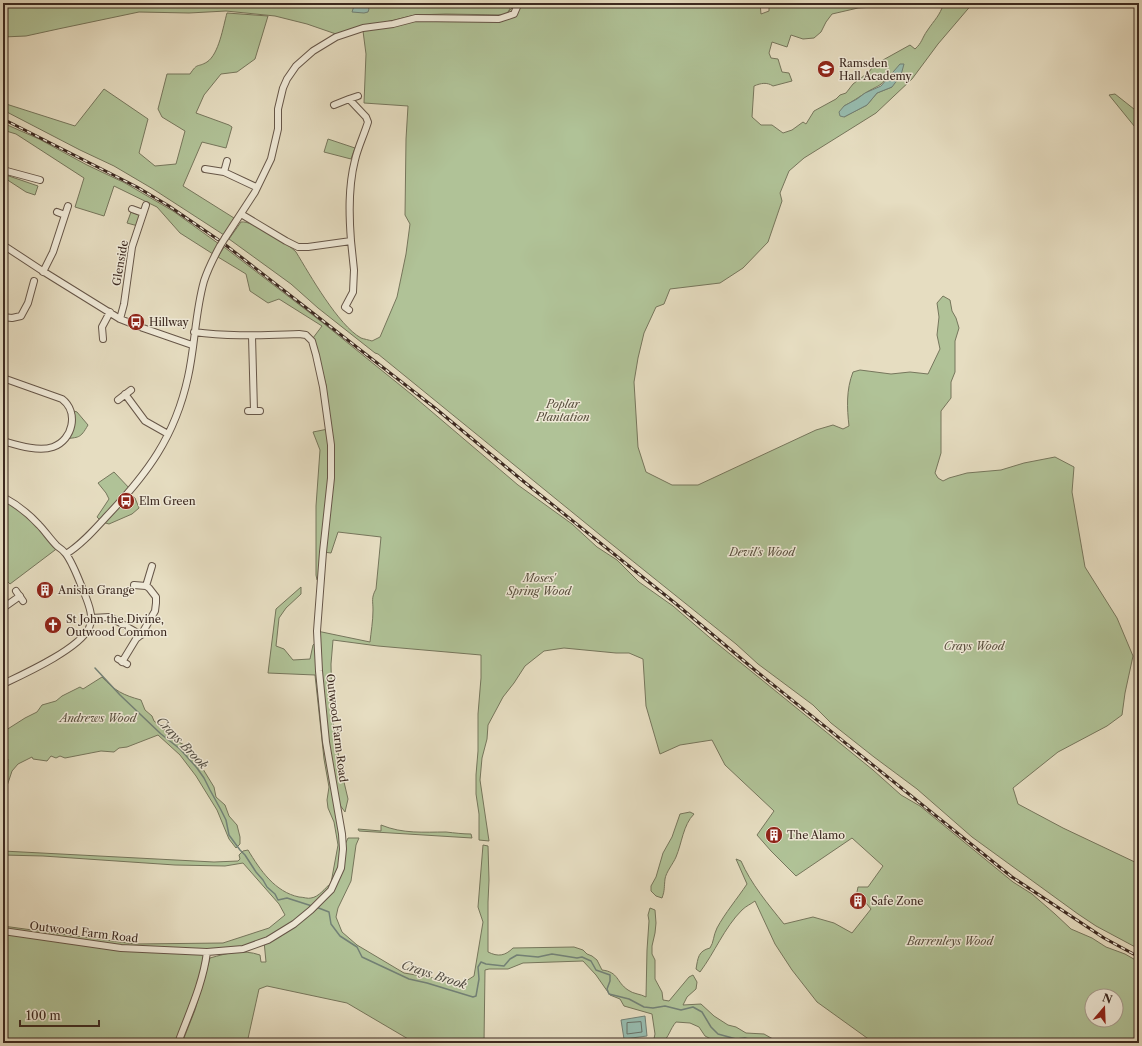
<svg xmlns="http://www.w3.org/2000/svg" width="1142" height="1046" font-family="'Libre Caslon Text',serif">
  <style>
    .green { fill: #b0c297; stroke: #76765c; fill-rule: evenodd }
    .water { fill: #97bcaf; stroke: #738176 }
    .lines { fill: none; stroke-linecap: round; stroke-linejoin: round }
    .shore { stroke: #6a7268; stroke-width: 1 }
    .stream { stroke: #738176; stroke-width: 1.5 }
    .minor-casing { stroke: #665648; stroke-width: 8 }
    .minor { stroke: #efe9d7; stroke-width: 6 }
    .rail-casing { stroke: #3c2920; stroke-width: 3 }
    .rail { stroke: #efe9d7; stroke-width: 1.5; stroke-dasharray: 4.5; stroke-linecap: butt }
    .minor-bridge-casing { stroke: #665648; stroke-width: 8; stroke-linecap: butt }
    .minor-bridge { stroke: #efe9d7; stroke-width: 6 }
    .labels { text-anchor: middle; stroke-width: 3; stroke-linejoin: round; paint-order: stroke }
    .poi-label { font-size: 11px; fill: #3c2920; stroke: #efe9d7; text-anchor: start }
    .street-label { font-size: 11px; fill: #3c2920; stroke: #efe9d7 }
    .park-label { font-size: 11px; font-style: italic; fill: #594f3e; stroke: #efe9d7 }
    .water-label { font-size: 12px; font-style: italic; fill: #534e44; stroke: #efe9d7 }
  </style>
  <rect width="100%" height="100%" fill="#e6ddc1"/>
  <filter id="stains"><feTurbulence type="fractalNoise" baseFrequency=".005" numOctaves="4"/><feColorMatrix values="0 0 0 0 .2 0 0 0 0 .09 0 0 0 0 .02 0 0 0 .5 -.17"/></filter>
  <radialGradient id="worn" r=".72"><stop offset=".6" stop-color="#630" stop-opacity="0"/><stop offset="1" stop-color="#630" stop-opacity=".3"/></radialGradient>
  <path class="green" d="M3,3H513L508,12L513,7V3H760L761,14L769,11V3H896L890,6L858,8L832,14L826,22L821,32L814,38L803,39L791,35L787,47L772,42L769,53L771,58L778,59L782,72L789,73L792,81L773,86C767,82 761,83 754,86L752,117L761,125H772L783,133L792,130L803,122L806,124L814,111L836,99L840,95L846,93L853,84L869,72L874,65L910,45L915,49C922,43 922,38 927,31C935,19 939,17 944,3H973L938,44L912,79L876,113L804,158L789,171L780,193L782,201L768,242L743,268L720,283L670,289L664,304L656,307L644,333L638,358L634,382L638,447L646,472L672,485H698L816,430L833,425L843,429L849,426C847,408 846,390 853,372L860,370L891,374L910,372L928,374L940,349L937,335L939,317L937,303L943,296L950,300L952,311L956,318L959,328L955,341V372L951,382V398L941,411V453L935,473L938,478L943,481L949,478L967,473L1001,470L1024,463L1055,457L1074,467L1072,492L1085,567L1117,618L1133,656L1125,693L1122,715L1107,726L1058,752L1013,788L1018,804L1063,828L1139,864V949L1096,926L1078,914L972,837L917,789L874,757L831,723L813,705L758,664L736,644L599,534L378,354L375,353L318,308L291,284L229,239L241,222C252,220 287,243 296,252C310,275 338,325 361,338C364,339 369,340 372,341L380,337L397,297L406,254L410,224L405,215L406,139L408,106L364,103L366,54L363,31L416,20L496,21L506,15L446,14L415,15L336,34L307,24L275,16L226,11L189,13L139,12L58,29L26,36L3,37ZM886,79L892,87L877,93L867,105L844,117V106C852,102 859,97 867,92C875,87 881,86 886,79Z
    M227,13L268,16L255,59L237,72L221,74L204,95L196,113L229,125L232,127L226,148L202,142L183,186L234,218L224,235L153,189L114,166L80,150L3,110V103L75,126L104,89L148,119L139,153L155,166L176,164L185,131L162,117L158,109L167,74H190C198,62 197,68 207,62C219,54 223,27 227,13Z
    M1115,94L1139,113V132L1109,95Z
    M3,123L39,139L87,165L125,183L173,211L219,244L213,254L180,233L157,207L114,186L104,216L75,207L84,178L16,134L3,130Z
    M328,139L355,148L351,159L324,152Z
    M3,172L7,173L6,175L38,186L35,195L26,192L3,177Z
    M131,212L142,216L138,226L127,223Z
    M224,247L323,323L411,394L518,485L572,524L597,547L617,560L639,582L673,606L709,637L873,770L901,795L920,806L1013,882L1032,894L1055,914L1071,929L1092,938L1106,947L1125,954L1139,962V1043H874L817,1002L792,970L775,944L755,901C751,904 746,906 742,910C724,928 715,952 700,972L696,969C698,958 698,951 710,948C714,942 713,936 717,928C725,913 737,899 747,884L736,859L741,861C751,884 768,904 784,924L813,917L834,923L852,933L871,909L857,892L858,887H868L883,866L852,838L796,876L771,851L757,835L774,811L725,765L712,740L680,745L660,754L646,706L643,659L629,653H616L564,648L544,651L525,666L514,683L503,697L488,725L487,739L482,758L480,780L489,841L479,840V814L476,794V775L478,751V714L481,678V655L378,646L333,640L331,664L332,715L340,765L348,799L345,812L337,801L343,849L348,838H359L356,845L351,881L338,908L336,917L342,932L357,945L404,973L463,983L474,976L483,922L478,907L483,845L488,846L489,880L488,902V952C498,957 505,956 513,948L574,947L583,950L587,954L592,956L597,960L602,970C619,972 616,982 628,990C633,994 641,994 646,997L647,950L649,921L648,915L650,908L655,910L656,923L655,933L652,946V954L655,960V979L662,992L663,1000L669,1001L689,977L693,975L697,982L696,989L687,997L683,1005L701,1004L714,1016L728,1025L736,1027L746,1033L764,1034L780,1043H719L705,1036L699,1027L690,1023L676,1022C670,1029 669,1037 662,1043H653L655,1034L652,1014L624,1006L620,999L610,995L596,975L583,961L523,963L508,969H489L485,970L484,1043H415L347,1003L267,986L259,989L247,1043H182L195,1010L210,958C228,953 242,949 260,955L261,962H266L264,941L248,947L207,952L179,1043H3V926L135,944L223,943L269,928L285,915L279,904L243,863L225,866L175,865L43,856L3,855V851L214,862L238,861L240,859L239,855L243,851L248,850C260,870 275,892 299,897C303,897 308,899 311,898C319,897 325,888 331,883L338,845L334,822L328,808L327,800L329,787L324,759L315,675L268,673L276,609L301,587V594L286,608L279,618L276,646L284,649L293,660L310,659L313,645L318,640L317,631L370,642C371,632 373,621 373,610C373,601 371,598 376,589L381,537L338,532L331,553L323,552L329,498V431L326,385L313,338L322,326L279,299L268,303L250,291L246,274L218,257ZM330,890L317,909L290,929ZM1092,996H1116V1020H1092Z
    M71,410L77,412L88,425C80,439 79,437 64,439L68,434Z
    M328,429L330,477L319,580H317L316,575V506L320,450L313,432Z
    M114,472L131,490L129,492L135,498L139,508L132,514L109,524L102,522L97,517L109,499L106,493L98,483Z
    M3,497L22,509L59,547L10,584L3,577Z
    M102,677C115,691 123,695 141,700L145,710L152,716L154,721L165,730L172,739L191,748L195,756L214,787L216,797L225,805L229,816L237,825L240,837V844L236,848L229,839L217,810L196,776L180,755L158,735L127,747L119,748L114,752L101,751L65,758L60,756L56,758L51,756L47,761L33,759L32,757L18,764L12,771L7,786L8,759H3V732L25,718L37,712L42,705L56,701L62,696L80,687L83,689Z
    M690,812L694,814C683,825 682,843 676,857C673,864 666,872 665,879C664,887 665,890 662,898L656,896L651,891V886L656,877L663,853L672,837L680,814Z
    M381,825C403,834 423,832 446,832C455,833 463,834 471,834L472,838L359,831L358,829L381,831Z"/>
  <path class="water" d="M359,3L366,4L369,9L368,12L364,13L352,12L354,6Z
    M900,64H904L901,75L892,87L877,93L867,105L844,117L840,116L839,112L844,106L857,99L865,93L881,86Z
    M645,1016L647,1036L624,1039L621,1020Z"/>
  <g class="lines">
    <path class="shore" d="M641,1022L642,1032L627,1034V1023Z"/>
    <path class="stream" d="M95,668L120,695L161,734L180,749L197,768L204,778L210,790L221,810L226,820L229,835L240,850L245,855L256,872L263,880L267,887L275,894L278,900L287,898L312,906
      M316,907L329,912L331,924L340,936L357,947L362,957L409,979L427,983L473,997L476,996L479,979L478,967L481,962L486,964L504,966L510,959L517,955L538,957L552,954L577,958L582,957L591,961L596,970L610,975V981L607,989L609,994L629,999L644,1007L653,1008L665,1006L681,1010L693,1007L702,1012L711,1027L718,1034L736,1039L745,1038L764,1043"/>
    <defs>
      <path id="minor" d="M349,99L358,96
        M334,105L349,99L366,117L368,122C364,135 358,147 355,160C348,187 349,215 351,241
        M205,169L224,172L256,187
        M3,170L40,180
        M224,172L227,161
        M132,209L143,213
        M57,212L65,215
        M241,214L286,241L298,247H308L351,241L354,270L353,292L345,307L349,310
        M225,238L255,192L271,159L278,129V109L283,88L287,79L296,66L313,51L336,37L363,28L393,24L416,18L499,19L514,14L517,7V3
        M3,245L41,270L120,319L143,328L192,345
        M43,272L53,252L68,206
        M3,317L12,318L21,316L28,303L34,281
        M120,319L124,304L132,247L146,205
        M252,336L254,411
        M103,339L102,327L110,312
        M3,378L62,399C79,412 73,440 53,447C38,452 17,445 3,441
        M125,394L145,421L168,434
        M118,400L131,390
        M248,411H260
        M3,497C16,504 29,514 39,525C45,531 50,539 57,546C60,548 63,550 66,554C74,565 80,583 85,595C89,605 94,618 89,628C79,649 24,674 3,684
        M66,554C81,545 94,530 106,517C147,474 175,437 188,377C195,346 195,313 204,281C208,269 214,257 220,246
        M146,586L152,566
        M16,591L23,601
        M3,608L20,596
        M91,618L110,617L141,635
        M118,659L127,664
        M122,662L136,639L141,635L155,611L156,603V597L149,588L146,586L134,585
        M3,931L121,948L207,952L243,949L268,940L294,924L311,910L331,890L341,868L343,849L342,834L326,742L319,671L317,631L323,552L331,478V445L323,387L316,355L312,341L306,335L299,334C264,335 229,337 194,332
        M178,1043C189,1013 203,984 207,952"/>
    </defs>
    <use href="#minor" class="minor-casing"/>
    <use href="#minor" class="minor"/>
    <defs>
      <path id="rail" d="M3,119L137,187L169,206L223,243L435,408L523,481L675,603L756,671L1012,877L1104,938L1139,957"/>
    </defs>
    <use href="#rail" class="rail-casing"/>
    <use href="#rail" class="rail"/>
    <defs>
      <path id="minor-bridge" d="M220,246L225,238"/>
    </defs>
    <use href="#minor-bridge" class="minor-bridge-casing"/>
    <use href="#minor-bridge" class="minor-bridge"/>
  </g>
  <defs>
    <symbol id="school-disc" viewBox="-11 -11 22 22"><circle r="9.5" fill="#8f2418" stroke="#efe9d7"/><path d="M0-5L7-2L0 1L-7-2ZM-4 1L0 2.5L4 1V4Q0 6-4 4Z" fill="#fff"/></symbol>
    <symbol id="bus-disc" viewBox="-11 -11 22 22"><circle r="9.5" fill="#8f2418" stroke="#efe9d7"/><path d="M-5-6H5V4H4V6H2V4H-2V6H-4V4H-5ZM-3.5-4V0h7V-4ZM-3.5 1.2v1.5H-2V1.2ZM2 1.2v1.5H3.5V1.2Z" fill="#fff"/></symbol>
    <symbol id="building-disc" viewBox="-11 -11 22 22"><circle r="9.5" fill="#8f2418" stroke="#efe9d7"/><path d="M-4-6H4V6H1V3H-1V6H-4ZM-2.5-4.3h1.7v1.8h-1.7ZM.8-4.3h1.7v1.8H.8ZM-2.5-1h1.7V.8h-1.7ZM.8-1h1.7V.8H.8Z" fill="#fff"/></symbol>
    <symbol id="church-disc" viewBox="-11 -11 22 22"><circle r="9.5" fill="#8f2418" stroke="#efe9d7"/><path d="M-1.2-6h2.4v3.5h3.3v2.4h-3.3V6h-2.4V-.1h-3.3v-2.4h3.3Z" fill="#fff"/></symbol>
  </defs>
  <g fill-rule="evenodd">
    <use href="#school-disc" x="816" y="59" width="20" height="20"/>
    <use href="#bus-disc" x="126" y="312" width="20" height="20"/>
    <use href="#bus-disc" x="116" y="491" width="20" height="20"/>
    <use href="#building-disc" x="35" y="580" width="20" height="20"/>
    <use href="#church-disc" x="43" y="615" width="20" height="20"/>
    <use href="#building-disc" x="764" y="825" width="20" height="20"/>
    <use href="#building-disc" x="848" y="891" width="20" height="20"/>
  </g>
  <g class="labels">
    <g class="poi-label">
      <text x="839" y="67">Ramsden<tspan x="839" dy="13">Hall Academy</tspan></text>
      <text x="149" y="326">Hillway</text>
      <text x="139" y="505">Elm Green</text>
      <text x="58" y="594">Anisha Grange</text>
      <text x="66" y="623">St John the Divine,<tspan x="66" dy="13">Outwood Common</tspan></text>
      <text x="787" y="839">The Alamo</text>
      <text x="871" y="905">Safe Zone</text>
    </g>
    <g class="street-label">
      <text transform="translate(120 263) rotate(-80)" y="4">Glenside</text>
      <text transform="translate(337 728) rotate(83)" y="4">Outwood Farm Road</text>
      <text transform="translate(84 932) rotate(7)" y="4">Outwood Farm Road</text>
    </g>
    <g class="park-label">
      <text x="563" y="408">Poplar<tspan x="563" dy="13">Plantation</tspan></text>
      <text x="762" y="556">Devil's Wood</text>
      <text x="539" y="582">Moses'<tspan x="539" dy="13">Spring Wood</tspan></text>
      <text x="974" y="650">Crays Wood</text>
      <text x="98" y="722">Andrews Wood</text>
      <text x="950" y="945">Barrenleys Wood</text>
    </g>
    <g class="water-label">
      <text transform="translate(182 743) rotate(46)" y="4">Crays Brook</text>
      <text transform="translate(434 975) rotate(18)" y="4">Crays Brook</text>
    </g>
  </g>
  <rect width="1142" height="1046" fill="none" stroke="#e6ddc1" stroke-width="16"/>
  <rect x="4" y="4" width="1134" height="1038" fill="none" stroke="#3c2920" stroke-width="2"/>
  <rect x="8" y="8" width="1126" height="1030" fill="none" stroke="#3c2920"/>
  <g transform="translate(1104 1008) rotate(19)"><circle r="19" fill="#efe9d7" stroke="#a79c8e"/>
  <path d="M0-3L7 15L0 10L-7 15Z" fill="#8f2418"/>
  <text y="-6" font-size="11" font-weight="bold" text-anchor="middle" fill="#3c2920">N</text>
  </g>
  <path d="M20 1020v6h79v-6" fill="none" stroke="#3c2920" stroke-width="2"/>
  <text x="26" y="1020" font-size="12" fill="#3c2920" stroke="#efe9d7" stroke-width="3" paint-order="stroke">100 m</text>
  <rect width="100%" height="100%" filter="url(#stains)"/>
  <rect width="100%" height="100%" fill="url(#worn)"/>
</svg>
